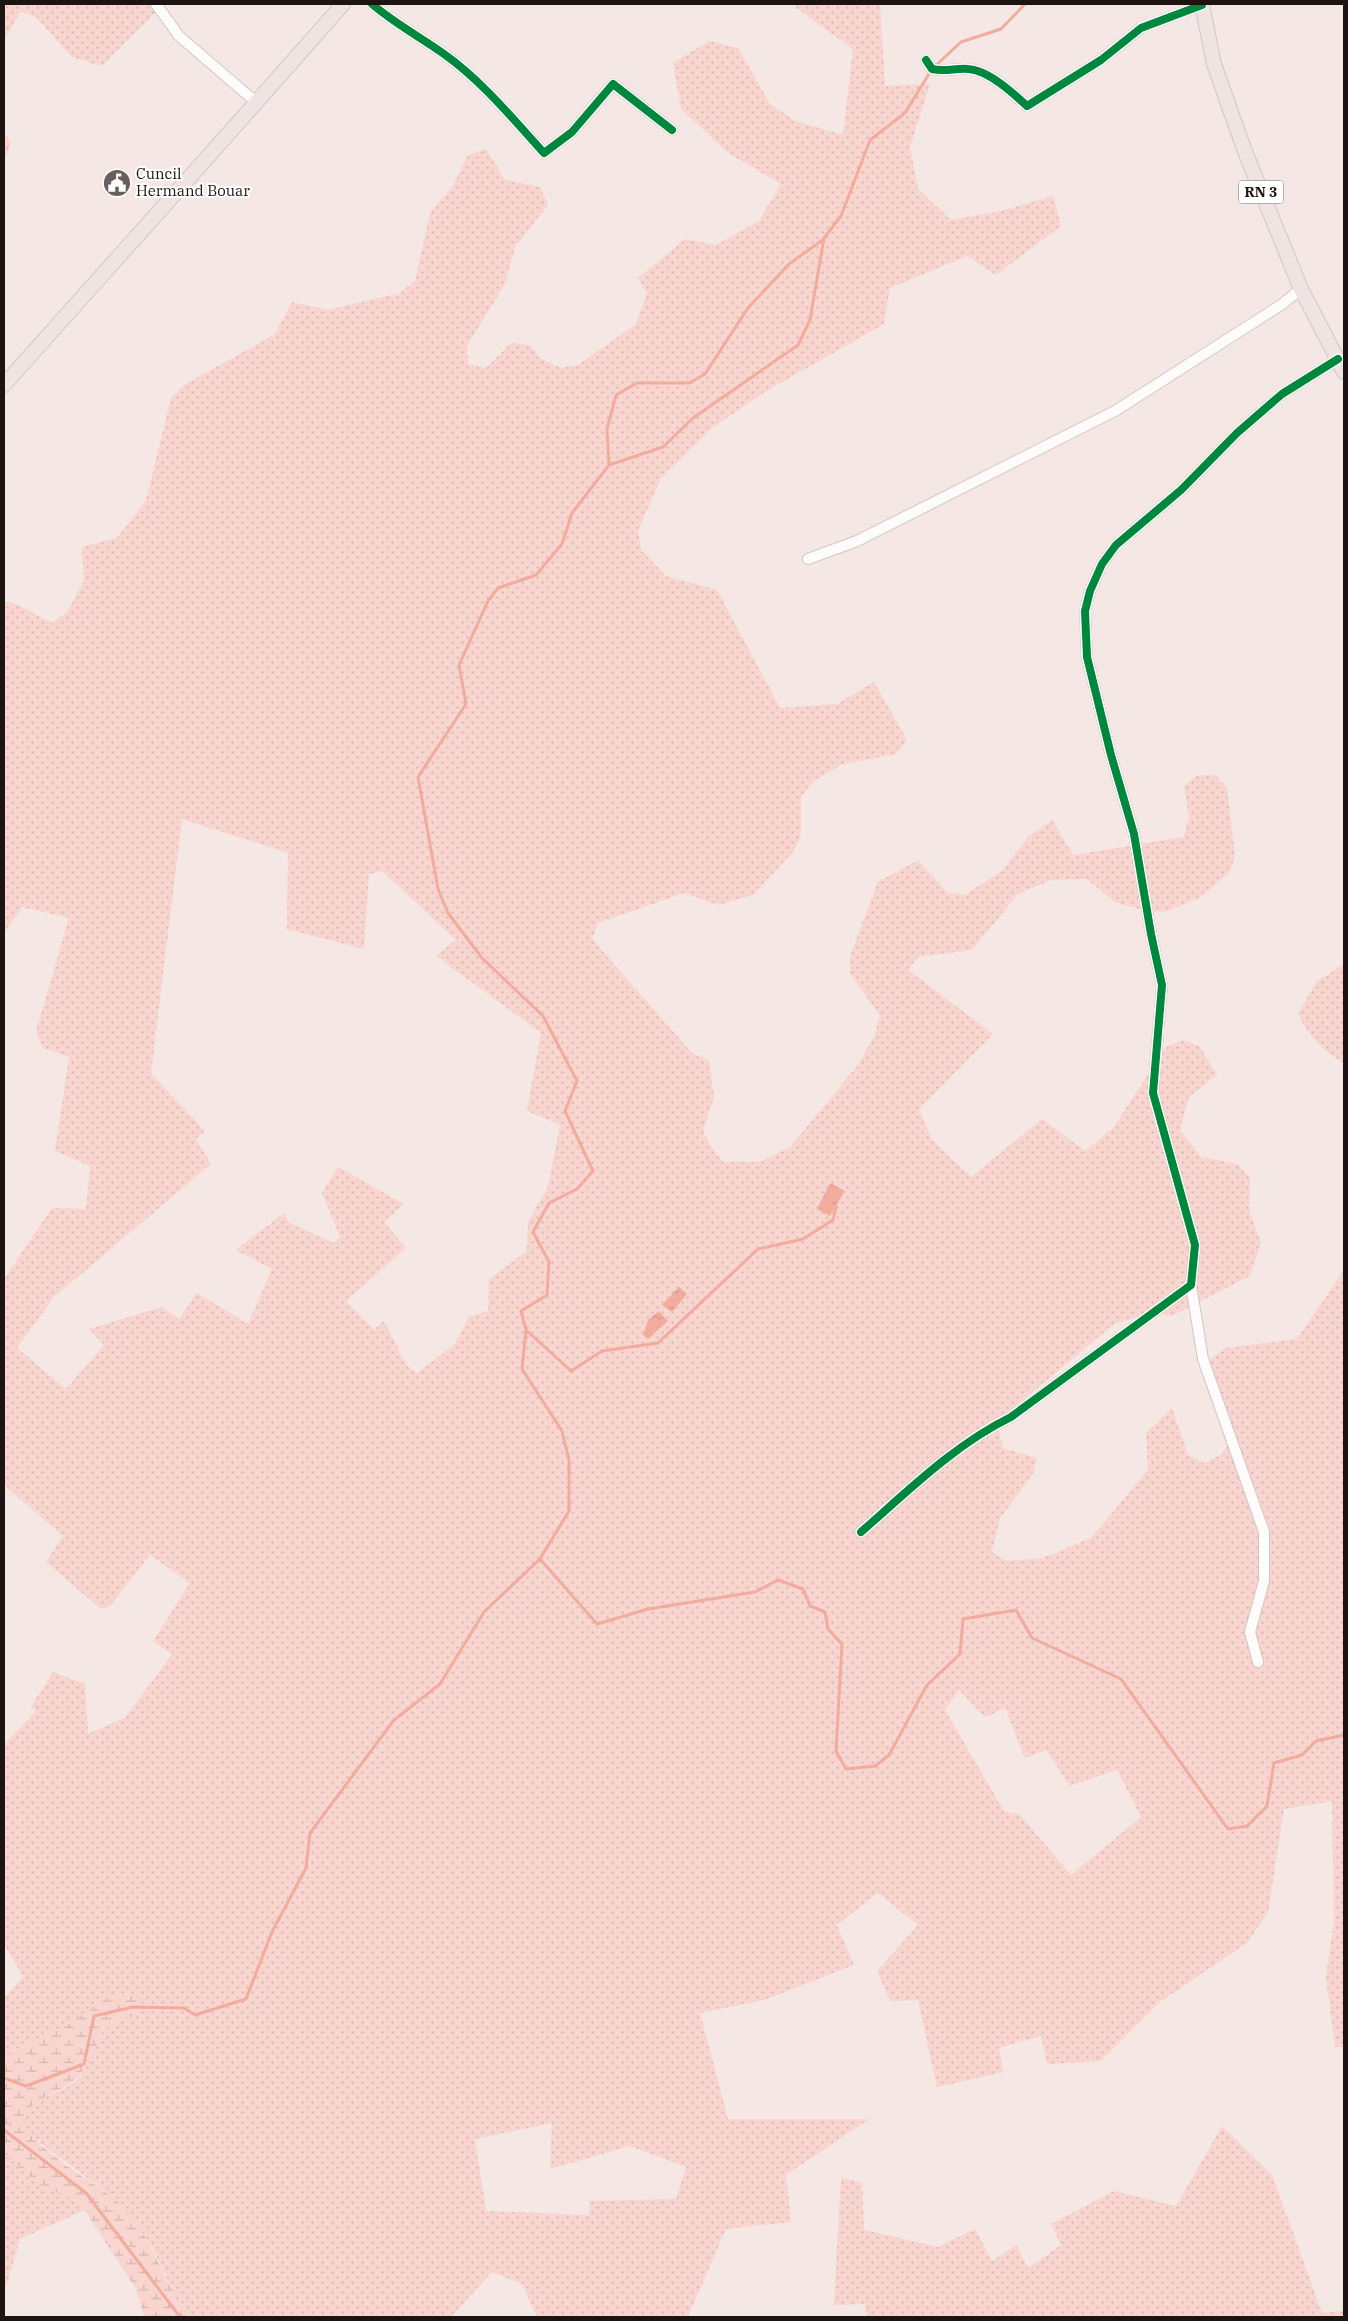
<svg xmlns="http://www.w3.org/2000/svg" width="1348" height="2321" font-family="'IBM Plex Serif',serif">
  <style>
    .grass { fill: url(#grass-dots); fill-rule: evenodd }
    .wetland { fill: url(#wetland-marsh) }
    .water { fill: url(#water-ripples) }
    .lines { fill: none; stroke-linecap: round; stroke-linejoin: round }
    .stream { stroke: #f2ac9e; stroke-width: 3 }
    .minor-casing { stroke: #d1c6c3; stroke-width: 12 }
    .major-casing { stroke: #cec7c6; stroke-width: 16 }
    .minor { stroke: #fefbfb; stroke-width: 10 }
    .major { stroke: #efe4e2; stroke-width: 14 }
    .cycleway-casing { stroke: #fff; stroke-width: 11 }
    .cycleway { stroke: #00873e; stroke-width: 8 }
    .labels { text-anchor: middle; stroke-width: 4; stroke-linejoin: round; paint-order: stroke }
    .shield { fill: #fff; stroke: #615a59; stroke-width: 1 }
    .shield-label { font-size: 14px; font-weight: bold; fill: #1d1412 }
    .poi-label { font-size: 15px; fill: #1d1412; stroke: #fff; text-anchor: start }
  </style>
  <defs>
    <pattern id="grass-dots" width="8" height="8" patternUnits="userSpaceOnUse" patternTransform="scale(1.25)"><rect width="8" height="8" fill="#f8d5ce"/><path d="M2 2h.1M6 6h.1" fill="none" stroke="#d4b6b0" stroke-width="1.8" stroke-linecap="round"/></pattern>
    <pattern id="wetland-marsh" width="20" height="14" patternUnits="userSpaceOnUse" patternTransform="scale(1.25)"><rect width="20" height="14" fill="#f8d5ce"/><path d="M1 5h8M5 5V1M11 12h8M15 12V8" fill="none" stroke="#d4b6b0"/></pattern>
    <pattern id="water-ripples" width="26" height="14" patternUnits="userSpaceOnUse" patternTransform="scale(1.25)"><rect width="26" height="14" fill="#f2ac9e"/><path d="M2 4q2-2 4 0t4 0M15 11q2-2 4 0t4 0" fill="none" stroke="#cf9387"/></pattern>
  </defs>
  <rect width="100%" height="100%" fill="#f5e7e4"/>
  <path class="grass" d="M4,4H164L102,66L72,57L37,18L21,11L4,40Z
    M797,4H880L885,86L930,84L910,147L918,189L951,220L1001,211L1053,196L1061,226L996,275L967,256L890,288L884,324L763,393L712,428L661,478L638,531L641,550L666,576L717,590L780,708L837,704L874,682L907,740L896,754L843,764L812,782L801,797V834L794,851L753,895L718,905L684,893L598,923L592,939L692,1053L709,1060L714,1097L703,1131L712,1148L723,1162H760L790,1147L858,1065L875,1034L880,1016L850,973V956L878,882L918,860L948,893L965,895L1002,871L1029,836L1052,820L1073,855L1184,837L1189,817L1184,786L1198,775H1215L1227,788L1235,857L1229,873L1201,897L1168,911L1150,912L1115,902L1087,879L1051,880L1018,894L972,950L918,957L908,970L993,1034L919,1109L932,1140L971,1177L1042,1119L1085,1151L1113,1128L1166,1047L1183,1040L1199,1046L1217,1075L1189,1097L1180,1130L1201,1157L1237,1164L1250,1177L1249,1210L1261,1243L1250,1276L1172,1316L1154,1312L1114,1324L1005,1415L999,1431L1003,1448L1037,1458L1032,1475L1000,1518L992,1552L1006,1561L1042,1558L1091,1538L1148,1470L1146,1433L1172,1408L1188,1455L1204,1463L1221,1455L1232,1440V1422L1209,1394L1203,1376L1211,1359L1226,1348L1297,1339L1344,1270V2047H1335L1326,1977L1334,1921L1332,1801L1284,1809L1268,1912L1248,1942L1160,2002L1101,2061L1047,2064L1041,2036L999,2048L1003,2072L937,2087L918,2000L890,2001L877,1971L918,1925L878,1893L837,1925L854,1965L764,2000L700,2013L728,2119H869L786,2175L791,2222L726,2229L688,2317H533L536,2315L522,2284L492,2272L451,2317H191L173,2291L153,2249L127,2211L114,2198L31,2136C25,2129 21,2121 26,2112C36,2097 58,2094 72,2084C94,2069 91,2037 110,2025C117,2020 128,2018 136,2016L113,1995L69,2024L4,2056V1998L23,1977L4,1944V1745L36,1711L31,1707L53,1672L85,1684L88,1734L126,1717L172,1654L153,1641L190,1583L150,1555L110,1606L101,1609L46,1562L63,1536L4,1485V1279L52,1208L86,1209L90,1166L55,1151L69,1057L43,1048L36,1032L69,918L22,907L4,933V601L16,604L52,623L67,612L84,581L82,547L117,538L146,500L171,398L184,385L275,334L292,302L328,310L400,293L415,281L430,213L453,186L468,155L486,149L505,180L540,187L548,205L515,247L505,284L467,346L468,364L486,368L511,343L530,345L541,359L561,368L578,365L636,324L647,293L638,278L685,239L716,245L759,221L781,184L728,153L681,109L673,63L709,41L738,48L770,104L795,121L843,135L853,49L795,7ZM182,819L288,853L287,929L364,949L369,874L382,871L456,940L436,956L541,1033L527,1111L560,1125L548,1187L528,1222L527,1251L489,1279L488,1311L469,1317L455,1344L417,1373L407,1366L384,1321L374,1330L346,1301L406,1248L384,1222L404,1204L338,1167L322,1193L340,1237L334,1243L288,1222L284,1213L236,1250L272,1269L248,1324L197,1293L179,1319L162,1307L89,1329L104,1345L66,1389L17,1348L54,1297L211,1164L196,1139L205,1131L151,1073ZM830,1183L845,1191L830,1216ZM959,1690L985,1717L1005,1708L1025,1758L1046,1750L1070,1786L1117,1770L1141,1817L1071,1875L1020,1815L1004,1811L945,1710ZM552,2123L550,2169L630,2146L686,2167L676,2199L589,2201L590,2215L486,2211L475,2139Z
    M4,133L11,143L4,161Z
    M1344,964V1063C1324,1052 1308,1035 1298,1014L1316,982Z
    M1222,2126L1272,2175L1322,2313L1344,2311V2317H866L865,2304L834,2305L841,2177L862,2183L864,2230L938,2247L975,2229L992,2261L1016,2245L1028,2268L1061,2245L1051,2224L1114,2191L1176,2206Z
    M4,2153L38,2184L80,2203L85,2210L20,2239L4,2294Z"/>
  <path class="wetland" d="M113,1994L131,1995L140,1998V2008L136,2016C128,2018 117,2020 110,2024C97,2033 98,2044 93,2057C90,2064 84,2069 80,2075C67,2091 29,2098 24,2118C19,2139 96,2184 112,2197C144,2222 154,2259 174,2292C179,2301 185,2309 191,2317H144L136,2289L80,2203L38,2184L4,2153V2056L69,2024Z"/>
  <path class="water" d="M830,1183L845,1191L830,1216L817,1209Z
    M679,1287L687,1294L672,1312L662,1305Z
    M659,1311L668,1321L648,1339L643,1335L648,1320Z"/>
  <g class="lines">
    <path class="stream" d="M609,465L607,429L616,395L637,383H689L705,374L748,308L789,264L824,239
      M526,1330L571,1371L602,1351L658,1343L758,1249L803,1239L833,1220L836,1207
      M540,1559L569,1511V1460L562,1431L522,1369L526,1330L521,1311L547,1295L549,1262L533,1232L549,1203L577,1189L593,1171L565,1111L577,1081L543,1016L482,958L448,913L438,889L418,777L466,704L459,665L488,601L498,588L536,575L562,544L572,513L609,465L663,447L693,418L798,345L810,320L824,238L841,216L870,140L905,113L932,69L961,42L1001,29L1025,4
      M4,2078L26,2086L84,2064L94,2016L133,2007L184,2008L195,2015L246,1999L272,1932L306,1868L310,1833L394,1720L440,1684L484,1612L540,1559L597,1624L648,1609L755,1592L778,1580L803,1589L810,1606L825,1612L828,1629L842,1644L836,1751L846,1769L875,1766L889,1755L927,1685L960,1654L963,1619L1016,1610L1032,1638L1121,1679L1228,1829L1247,1826L1267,1806L1274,1763L1302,1755L1316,1741L1344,1735
      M4,2130L86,2193L180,2317"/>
    <defs>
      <path id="minor" d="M156,4L179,36L257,103
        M372,4C394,23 420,37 444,54C482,81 513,119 544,153L572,132L613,84L672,130
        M926,60L932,69C944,72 956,68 968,69C988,70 1013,93 1027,106L1101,60L1141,28L1202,5
        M808,559L857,541L1115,411L1281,305L1301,289
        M1191,1285L1203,1359L1264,1532V1581L1250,1632L1258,1662
        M861,1532C908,1491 954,1445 1011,1417L1191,1285L1195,1245L1153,1093L1162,985L1151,934L1134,834L1111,755L1087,657L1085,611L1090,591L1102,564L1116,545L1181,490L1237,433L1282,394L1338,359"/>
      <path id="major" d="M1202,4L1214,64L1244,149L1301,289L1344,372
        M4,385C117,258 231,132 343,4"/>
    </defs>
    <use href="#minor" class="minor-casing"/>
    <use href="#major" class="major-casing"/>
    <use href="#minor" class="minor"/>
    <use href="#major" class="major"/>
    <defs>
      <path id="cycleway" d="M372,4C394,23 420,37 444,54C482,81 513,119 544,153L572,132L613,84L672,130
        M926,60L932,69C944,72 956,68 968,69C988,70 1013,93 1027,106L1101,60L1141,28L1202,5
        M861,1532C908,1491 954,1445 1011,1417L1191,1285L1195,1245L1153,1093L1162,985L1151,934L1134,834L1111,755L1087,657L1085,611L1090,591L1102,564L1116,545L1181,490L1237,433L1282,394L1338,359"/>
    </defs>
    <use href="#cycleway" class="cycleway-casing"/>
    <use href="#cycleway" class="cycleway"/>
  </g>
  <defs>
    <symbol id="civic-disc" viewBox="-11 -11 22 22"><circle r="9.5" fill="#695e5c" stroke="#fff"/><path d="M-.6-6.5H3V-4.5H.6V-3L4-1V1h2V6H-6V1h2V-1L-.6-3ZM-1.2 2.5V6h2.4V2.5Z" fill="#fff"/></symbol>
  </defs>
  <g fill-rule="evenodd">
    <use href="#civic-disc" x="101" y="167" width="32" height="32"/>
  </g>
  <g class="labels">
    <rect class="shield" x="1238.5" y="180.5" width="45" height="23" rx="4"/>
    <g class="shield-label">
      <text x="1261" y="197">RN 3</text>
    </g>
    <g class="poi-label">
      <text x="136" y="179">Cuncil<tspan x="136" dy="17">Hermand Bouar</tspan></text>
    </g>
  </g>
  <rect width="1348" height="2321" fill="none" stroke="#1d1412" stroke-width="10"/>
</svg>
